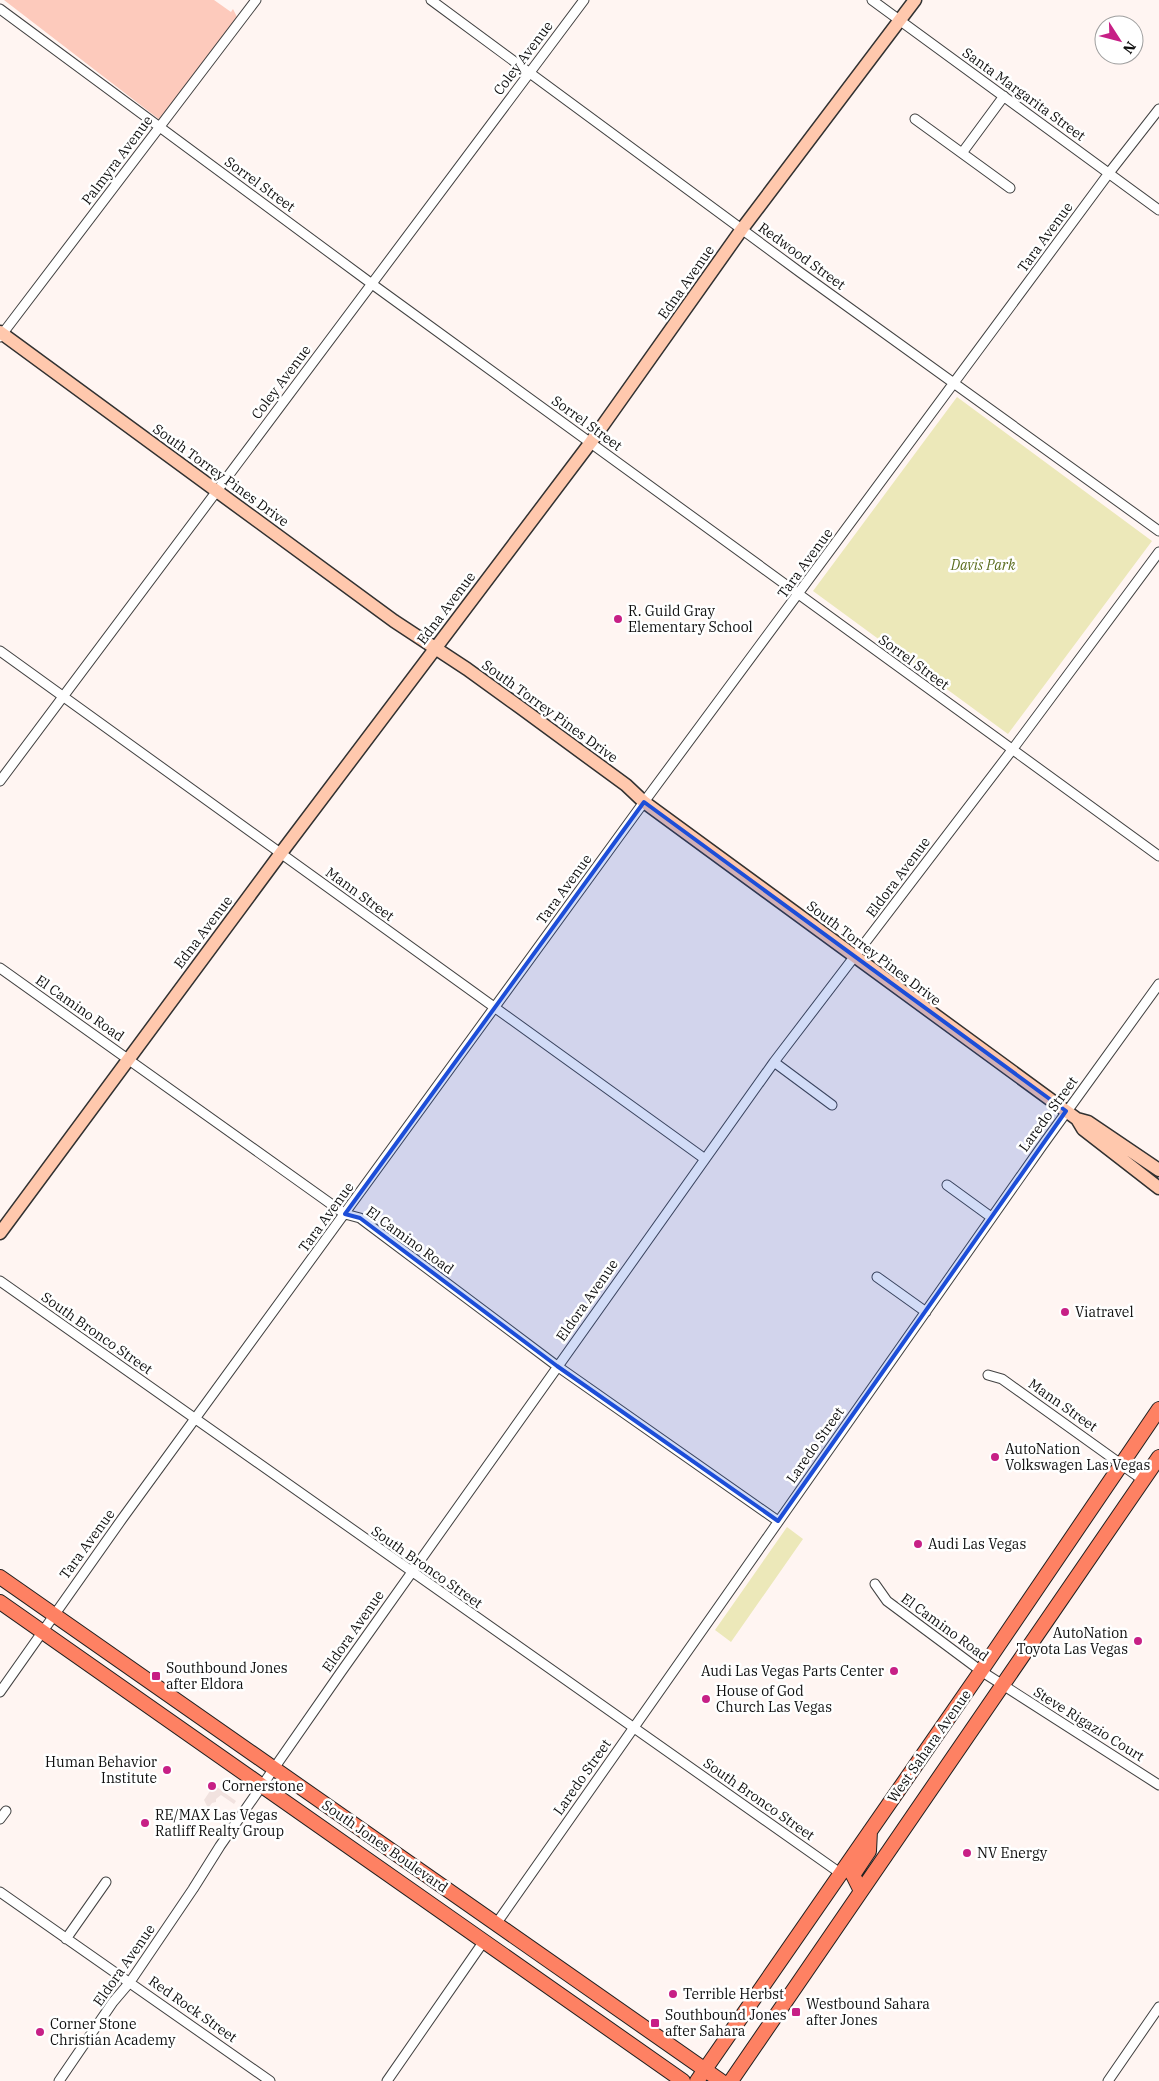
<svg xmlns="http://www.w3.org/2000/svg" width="1159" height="2081" font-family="'IBM Plex Serif',serif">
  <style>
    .green { fill: #ece8b9 }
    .sand { fill: #fdcabc }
    .plaza { fill: #f1e2df }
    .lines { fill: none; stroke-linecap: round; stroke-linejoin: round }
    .street-casing { stroke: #424242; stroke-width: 11 }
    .secondary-casing { stroke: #313131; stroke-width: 15 }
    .primary-casing { stroke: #202020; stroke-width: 16 }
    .street { stroke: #fff; stroke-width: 9 }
    .secondary { stroke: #ffc8ad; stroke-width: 12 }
    .primary { stroke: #fe8163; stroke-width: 14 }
    .marked { fill: #1d4ed8; fill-opacity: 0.2; stroke: #1d4ed8; stroke-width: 4; stroke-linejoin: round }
    .poi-dot { fill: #c72086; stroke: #fff; stroke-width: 2 }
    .labels { text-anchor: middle; stroke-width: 5; stroke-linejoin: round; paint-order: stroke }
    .street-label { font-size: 14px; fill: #0f0f0f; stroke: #fff }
    .park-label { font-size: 14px; font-style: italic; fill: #596b1c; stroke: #fff }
    .poi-label { font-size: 14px; fill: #0f0f0f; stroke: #fff; text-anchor: start }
  </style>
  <rect width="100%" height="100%" fill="#fff5f2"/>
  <path class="green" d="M957,397L1152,541L1008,734L813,591Z
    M787,1527L803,1539L731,1642L715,1630Z"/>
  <path class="sand" d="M4,0H214L231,12L233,9L237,17L160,120Z"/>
  <path class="plaza" d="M210,1782L236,1801L234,1804L221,1795L216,1799V1802L212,1803L209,1807L207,1806L204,1800L210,1791Z"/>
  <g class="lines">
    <defs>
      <path id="street" d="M431,0L801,273L1159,531
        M872,0L1159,210
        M0,9L372,284L1159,856
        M915,119L1010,188
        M962,153L1004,96
        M0,337L256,0
        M0,651L705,1159
        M0,781L584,0
        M0,968L345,1214L360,1218L557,1366L778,1521
        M774,1062L832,1105
        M947,1185L991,1217
        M877,1277L926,1312
        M0,1281L840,1873
        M988,1375L1002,1379L1143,1480
        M875,1584L887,1601L981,1671L1159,1785
        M0,1692L122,1519L644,802L1109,173L1159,109
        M0,1819L6,1811
        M0,1892L270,2081
        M496,1924L1042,1146L1159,984
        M66,1939L106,1882
        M59,2081L113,2002L130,1982L193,1889L220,1846L341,1672L774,1062L1012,750L1159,552
        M387,2081L484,1941
        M1108,2081L1159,2007"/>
      <path id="secondary" d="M0,332L394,621L467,669L521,708L626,785L644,802L1077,1119L1088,1122L1159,1170
        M1077,1119L1083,1129L1159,1188
        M0,1233L281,853L591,442L742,229L915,0"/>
      <path id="primary" d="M0,1577L721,2081
        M0,1602L683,2081
        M861,1891L853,1875L869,1851L870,1831
        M697,2081L981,1671L1159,1409
        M731,2081L1159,1457"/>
    </defs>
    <use href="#street" class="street-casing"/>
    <use href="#secondary" class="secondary-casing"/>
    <use href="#primary" class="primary-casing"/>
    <use href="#street" class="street"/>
    <use href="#secondary" class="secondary"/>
    <use href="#primary" class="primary"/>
  </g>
  <path class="marked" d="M644,802L1066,1111L778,1521L557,1366L360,1218L345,1214Z"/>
  <g class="poi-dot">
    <circle cx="618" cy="619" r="5"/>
    <circle cx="1065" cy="1312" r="5"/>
    <circle cx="995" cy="1457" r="5"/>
    <circle cx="918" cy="1544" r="5"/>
    <circle cx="1138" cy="1641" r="5"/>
    <circle cx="894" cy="1671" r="5"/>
    <rect x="151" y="1671" width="10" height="10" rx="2.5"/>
    <circle cx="706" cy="1699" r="5"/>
    <circle cx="167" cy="1770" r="5"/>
    <circle cx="212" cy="1786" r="5"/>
    <circle cx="145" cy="1823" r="5"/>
    <circle cx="967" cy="1853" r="5"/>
    <circle cx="673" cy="1994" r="5"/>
    <rect x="791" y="2007" width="10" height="10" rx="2.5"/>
    <rect x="650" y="2018" width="10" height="10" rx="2.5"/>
    <circle cx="40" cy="2032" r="5"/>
  </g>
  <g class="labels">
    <g class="street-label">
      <text transform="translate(523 58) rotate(-53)" y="5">Coley Avenue</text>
      <text transform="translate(1024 94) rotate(36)" y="5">Santa Margarita Street</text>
      <text transform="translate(117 160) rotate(-53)" y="5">Palmyra Avenue</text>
      <text transform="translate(260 184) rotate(36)" y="5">Sorrel Street</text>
      <text transform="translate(1045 237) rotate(-54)" y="5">Tara Avenue</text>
      <text transform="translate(802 256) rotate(36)" y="5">Redwood Street</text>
      <text transform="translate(686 282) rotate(-55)" y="5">Edna Avenue</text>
      <text transform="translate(281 382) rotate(-53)" y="5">Coley Avenue</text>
      <text transform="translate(587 423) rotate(36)" y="5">Sorrel Street</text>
      <text transform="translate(221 475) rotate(36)" y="5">South Torrey Pines Drive</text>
      <text transform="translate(805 563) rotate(-54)" y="5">Tara Avenue</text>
      <text transform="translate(446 608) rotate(-53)" y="5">Edna Avenue</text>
      <text transform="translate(914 662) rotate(36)" y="5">Sorrel Street</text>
      <text transform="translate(550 711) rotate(36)" y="5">South Torrey Pines Drive</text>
      <text transform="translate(898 877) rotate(-53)" y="5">Eldora Avenue</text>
      <text transform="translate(564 889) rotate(-54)" y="5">Tara Avenue</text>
      <text transform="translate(360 894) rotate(36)" y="5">Mann Street</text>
      <text transform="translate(203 932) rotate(-53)" y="5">Edna Avenue</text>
      <text transform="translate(874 953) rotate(37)" y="5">South Torrey Pines Drive</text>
      <text transform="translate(80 1008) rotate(35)" y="5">El Camino Road</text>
      <text transform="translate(1048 1114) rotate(-54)" y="5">Laredo Street</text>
      <text transform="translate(326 1217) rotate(-54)" y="5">Tara Avenue</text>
      <text transform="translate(410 1240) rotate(36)" y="5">El Camino Road</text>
      <text transform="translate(587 1300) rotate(-55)" y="5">Eldora Avenue</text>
      <text transform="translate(97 1333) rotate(35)" y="5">South Bronco Street</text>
      <text transform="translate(1063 1405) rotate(35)" y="5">Mann Street</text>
      <text transform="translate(815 1445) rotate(-55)" y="5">Laredo Street</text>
      <text transform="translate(87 1544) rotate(-54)" y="5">Tara Avenue</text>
      <text transform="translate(427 1567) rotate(35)" y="5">South Bronco Street</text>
      <text transform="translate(945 1627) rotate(36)" y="5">El Camino Road</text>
      <text transform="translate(353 1631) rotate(-55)" y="5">Eldora Avenue</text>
      <text transform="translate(1089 1724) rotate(32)" y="5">Steve Rigazio Court</text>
      <text transform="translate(929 1746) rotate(-55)" y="5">West Sahara Avenue</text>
      <text transform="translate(582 1777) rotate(-55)" y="5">Laredo Street</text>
      <text transform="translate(759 1799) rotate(35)" y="5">South Bronco Street</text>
      <text transform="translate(385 1846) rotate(35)" y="5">South Jones Boulevard</text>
      <text transform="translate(124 1965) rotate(-55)" y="5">Eldora Avenue</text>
      <text transform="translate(193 2009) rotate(35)" y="5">Red Rock Street</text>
    </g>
    <g class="park-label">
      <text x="983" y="570">Davis Park</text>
    </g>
    <g class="poi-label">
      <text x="628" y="616">R. Guild Gray<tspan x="628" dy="16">Elementary School</tspan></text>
      <text x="1075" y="1317">Viatravel</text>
      <text x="1005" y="1454">AutoNation<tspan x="1005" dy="16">Volkswagen Las Vegas</tspan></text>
      <text x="928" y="1549">Audi Las Vegas</text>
      <text x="1128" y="1638" text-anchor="end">AutoNation<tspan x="1128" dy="16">Toyota Las Vegas</tspan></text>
      <text x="166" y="1673">Southbound Jones<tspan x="166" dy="16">after Eldora</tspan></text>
      <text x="884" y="1676" text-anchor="end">Audi Las Vegas Parts Center</text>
      <text x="716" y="1696">House of God<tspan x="716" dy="16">Church Las Vegas</tspan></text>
      <text x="157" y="1767" text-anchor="end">Human Behavior<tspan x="157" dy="16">Institute</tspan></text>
      <text x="222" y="1791">Cornerstone</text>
      <text x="155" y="1820">RE/MAX Las Vegas<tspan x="155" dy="16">Ratliff Realty Group</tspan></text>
      <text x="977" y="1858">NV Energy</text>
      <text x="683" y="1999">Terrible Herbst</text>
      <text x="806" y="2009">Westbound Sahara<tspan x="806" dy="16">after Jones</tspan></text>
      <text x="665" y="2020">Southbound Jones<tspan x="665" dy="16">after Sahara</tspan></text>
      <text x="50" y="2029">Corner Stone<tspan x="50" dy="16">Christian Academy</tspan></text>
    </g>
  </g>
  <g transform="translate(1119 40) rotate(126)"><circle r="24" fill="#ffffff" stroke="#9f9f9f"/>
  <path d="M0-4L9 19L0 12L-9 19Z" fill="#c72086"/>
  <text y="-8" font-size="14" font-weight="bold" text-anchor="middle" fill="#0f0f0f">N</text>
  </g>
</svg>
